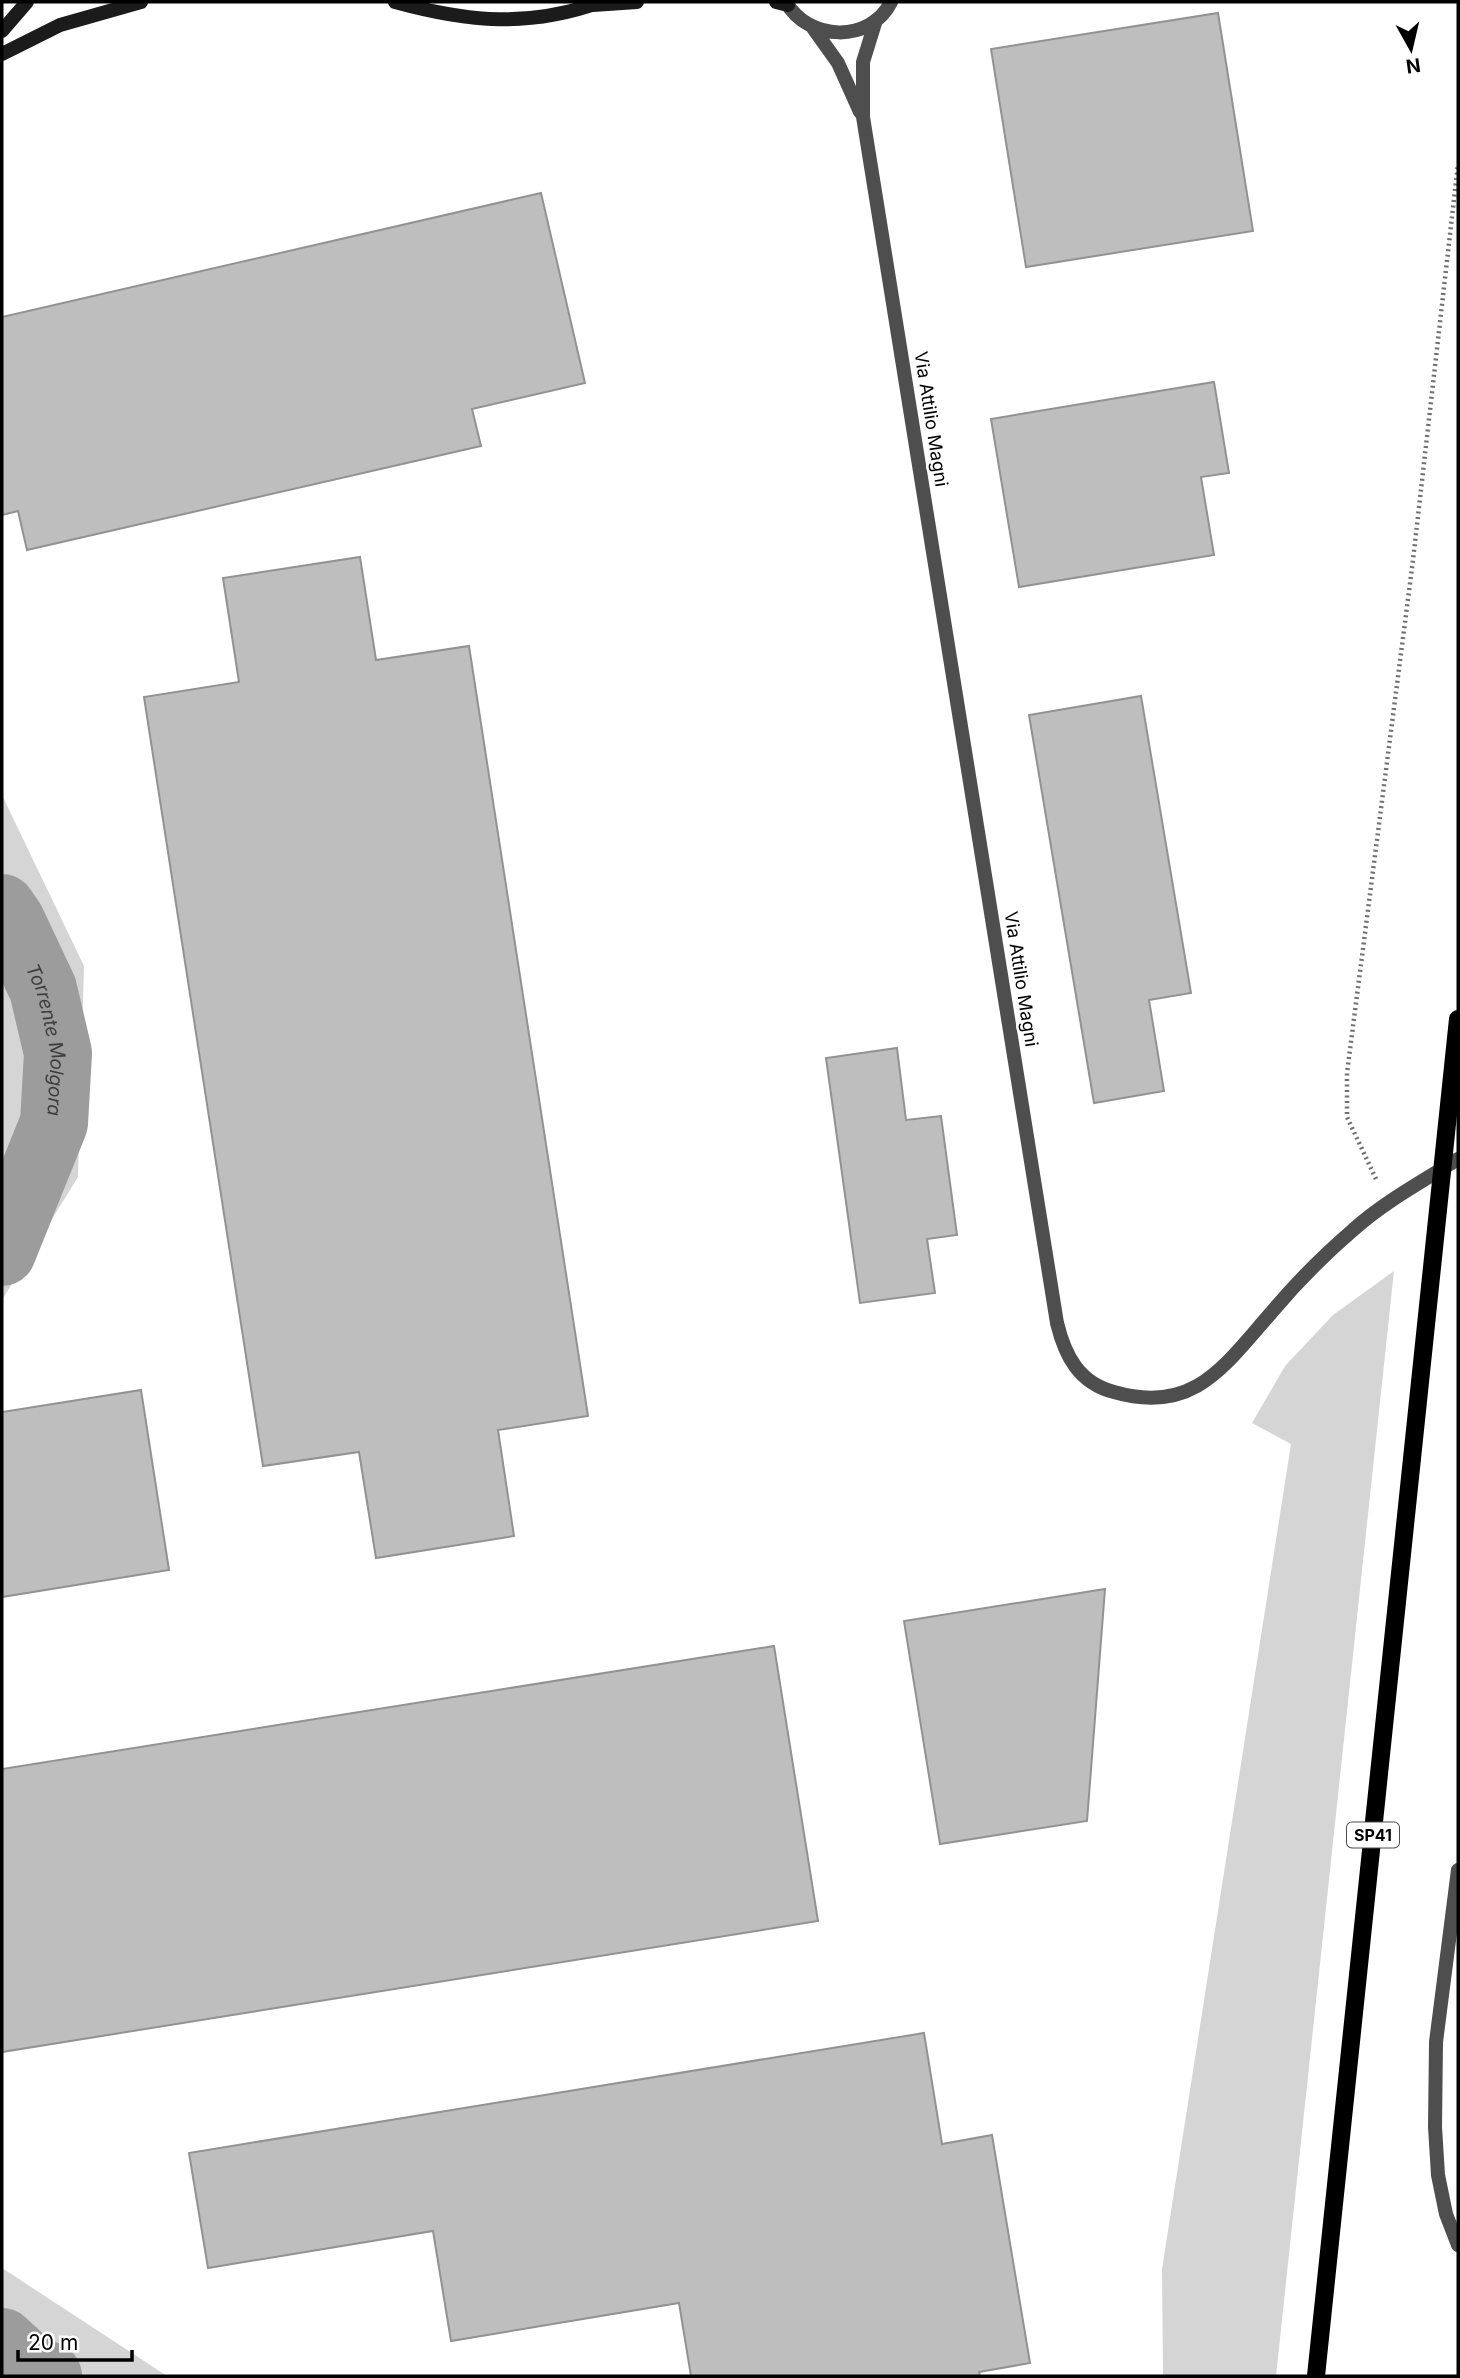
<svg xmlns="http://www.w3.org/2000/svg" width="1460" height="2378" font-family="Inter,sans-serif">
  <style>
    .green { fill: #d5d5d5 }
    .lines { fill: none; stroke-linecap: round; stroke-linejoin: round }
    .river { stroke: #9c9c9c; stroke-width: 68 }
    .building { fill: #bebebe; stroke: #929292; stroke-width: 2 }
    .path { stroke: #707070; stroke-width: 4.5; stroke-dasharray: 2 3.5; stroke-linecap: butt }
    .street { stroke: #4e4e4e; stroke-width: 14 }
    .secondary { stroke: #1b1b1b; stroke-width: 14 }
    .primary { stroke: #000; stroke-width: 18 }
    .labels { text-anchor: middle; stroke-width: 5; stroke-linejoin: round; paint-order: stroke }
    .shield { fill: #fff; stroke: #4c4c4c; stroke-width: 2 }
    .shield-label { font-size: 16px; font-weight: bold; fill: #000 }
    .street-label { font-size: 18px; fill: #000; stroke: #fff }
    .water-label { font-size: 19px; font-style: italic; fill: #3d3d3d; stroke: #fff }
  </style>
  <rect width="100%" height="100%" fill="#fff"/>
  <path class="green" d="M2,795L84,966L78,1177L2,1300Z
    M1394,1271L1276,2376H1163L1162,2269L1291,1444L1252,1423L1285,1366L1333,1315Z
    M2,2268L167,2376H2Z"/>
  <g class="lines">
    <g class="river">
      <path id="s1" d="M2,908L11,921L43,989L58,1053L54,1123L2,1252"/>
      <path d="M2,2342L27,2365L48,2376"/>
    </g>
  </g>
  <path class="building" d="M1218,13L1253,231L1026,267L991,49Z
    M541,193L585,383L472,409L481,446L27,550L18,511L2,515V317Z
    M1214,382L1229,473L1201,477L1214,555L1019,587L991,419Z
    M360,557L376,660L469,646L588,1416L498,1430L514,1536L376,1558L359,1452L263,1466L144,697L239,682L223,578Z
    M1141,696L1191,993L1149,1000L1164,1091L1094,1103L1029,715Z
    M897,1048L906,1120L941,1116L957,1235L927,1239L935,1293L860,1303L826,1058Z
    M141,1390L169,1570L2,1597V1412Z
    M1105,1589L1087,1821L940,1844L904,1621Z
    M774,1646L818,1921L2,2052V1769Z
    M924,2033L942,2144L992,2135L1030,2363L979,2372L980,2376H691L679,2303L451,2341L433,2231L208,2268L189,2153Z"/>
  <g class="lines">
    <path class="path" d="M1376,1179L1347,1117V1073L1413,560L1458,164"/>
    <path class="street" d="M786,2C808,41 870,44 891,2
      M876,20L863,62V117L1057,1323C1065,1356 1079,1383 1114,1392C1194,1415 1224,1366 1271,1313C1296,1283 1324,1255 1353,1230C1384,1202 1423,1181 1458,1159
      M813,28L838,63L860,112
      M1458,1870L1436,2042L1435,2127L1438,2175L1446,2214L1458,2245"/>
    <path class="secondary" d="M395,2C468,22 528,28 601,2
      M776,2L788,5
      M593,5L637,2
      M2,31L27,2
      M2,54L60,25L141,2"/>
    <path class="primary" d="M1316,2376L1458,1019"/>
  </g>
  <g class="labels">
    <rect class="shield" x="1347" y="1822.5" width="52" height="25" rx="5"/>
    <g class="shield-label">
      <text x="1373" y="1841">SP41</text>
    </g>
    <g class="street-label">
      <text transform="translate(931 419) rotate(81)" y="6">Via Attilio Magni</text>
      <text transform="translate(1021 979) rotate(81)" y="6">Via Attilio Magni</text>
    </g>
    <g class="water-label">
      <text dy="7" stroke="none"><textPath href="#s1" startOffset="142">Torrente Molgora</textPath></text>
    </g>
  </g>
  <rect width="1460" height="2378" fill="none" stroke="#000000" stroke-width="7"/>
  <g transform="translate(1411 49) rotate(172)" stroke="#ffffff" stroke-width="5" paint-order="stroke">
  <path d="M0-5L12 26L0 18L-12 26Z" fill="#000000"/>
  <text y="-10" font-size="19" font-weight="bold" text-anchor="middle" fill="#000000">N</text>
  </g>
  <path d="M18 2350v10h114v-10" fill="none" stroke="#000000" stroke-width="3.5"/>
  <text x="28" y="2350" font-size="21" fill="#000000" stroke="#ffffff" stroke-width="5" paint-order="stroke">20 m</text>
</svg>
